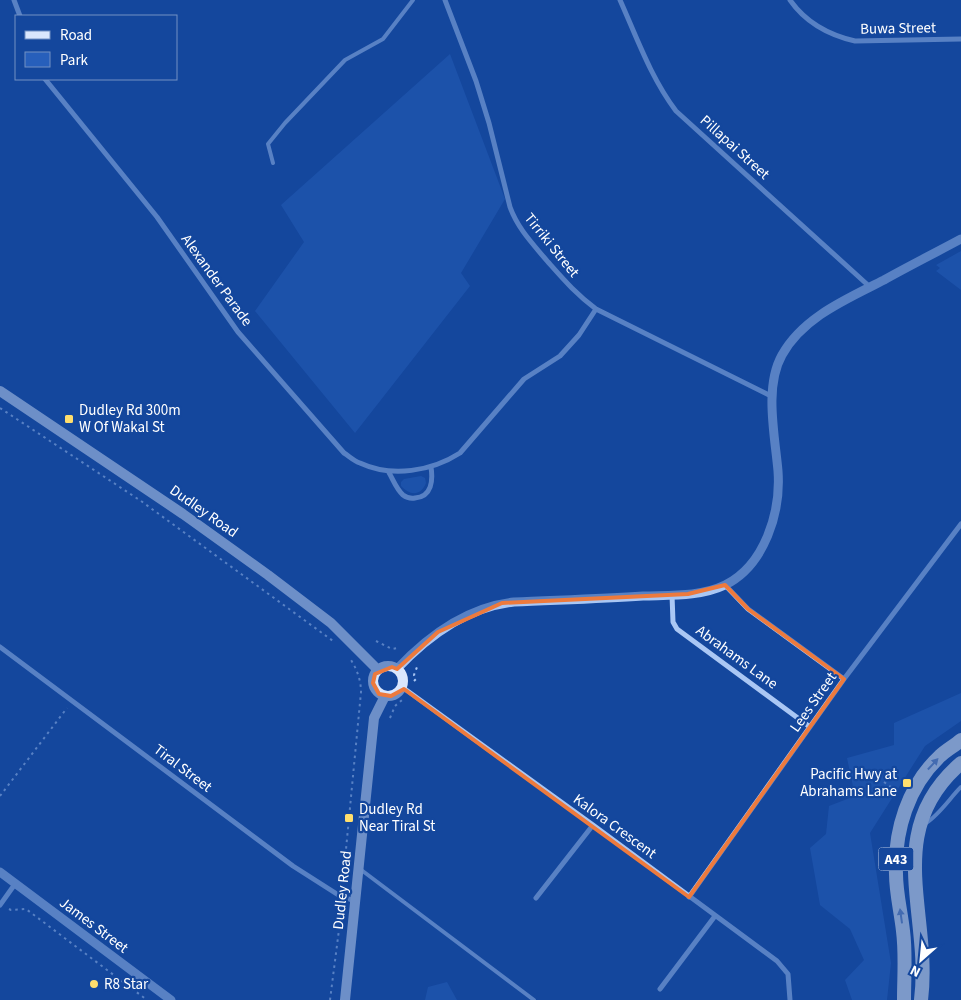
<svg xmlns="http://www.w3.org/2000/svg" width="961" height="1000" font-family="'Source Sans 3',sans-serif">
  <style>
    .green { fill: #275fbb }
    .lines { fill: none; stroke-linecap: round; stroke-linejoin: round }
    .path { stroke: #aac7f4; stroke-width: 2; stroke-dasharray: 2.5 4; stroke-linecap: butt }
    .service { stroke: #aac7f4; stroke-width: 4 }
    .minor { stroke: #aac7f4; stroke-width: 5 }
    .tertiary { stroke: #aac7f4; stroke-width: 9 }
    .secondary { stroke: #dae7fd; stroke-width: 10 }
    .trunk { stroke: #fbfcff; stroke-width: 14 }
    .oneway { fill: #7c98c9 }
    .marked { fill: none; stroke: #ed7a3d; stroke-width: 4; stroke-linejoin: round }
    .poi-dot { fill: #ffde6d; stroke: #14479d; stroke-width: 2 }
    .labels { text-anchor: middle; stroke-width: 4.5; stroke-linejoin: round; paint-order: stroke }
    .shield { fill: #14479d; stroke: #b8c8e2; stroke-width: 1 }
    .shield-label { font-size: 14px; font-weight: bold; fill: #fff }
    .street-label { font-size: 15px; fill: #fff; stroke: #14479d }
    .poi-label { font-size: 15px; fill: #fff; stroke: #14479d; text-anchor: start }
  </style>
  <rect width="100%" height="100%" fill="#14479d"/>
  <path class="green" d="M450,54L505,199L461,273L470,286L355,433L255,311L304,242L281,205Z
    M961,251V290L936,271L940,268L936,265Z
    M421,476L425,478L426,483C421,496 410,496 401,486V482L404,479Z
    M961,693V721L925,746L870,833L891,963L887,1000H852L845,980L864,960L850,929L820,905L810,848L826,834L829,806L855,796L847,758L894,745V723Z
    M447,982L457,1000H425L428,987Z"/>
  <g class="lines">
    <path class="path" d="M0,408L141,501L333,641
      M376,641L392,649L398,648
      M414,681L416,679L414,675L417,667
      M390,718L395,706L402,700
      M884,782L898,792
      M0,796L67,708
      M343,881L361,692C361,679 356,667 349,657
      M9,909L11,910L26,909L147,1000
      M330,1000L341,914"/>
    <path class="service" d="M273,163L268,144L285,123L345,60L383,39L413,0
      M926,823C939,815 950,798 961,787
      M360,869L534,1000"/>
    <path class="minor" d="M14,0L20,16
      M445,0L476,81L489,123L510,207C518,229 533,244 548,262C564,280 576,294 596,309L771,396
      M620,0C637,38 651,78 676,111L870,287
      M790,0C806,23 829,35 855,41L961,39
      M45,79L157,217L238,332L344,453C349,456 354,461 360,463C392,478 432,471 460,453L524,379L560,356L579,335L596,309
      M388,471C393,479 396,489 403,495C407,498 410,499 415,498C432,497 433,480 431,467
      M725,585L748,609L844,679
      M672,595L673,622L677,629L810,727
      M0,647L293,866L340,896L355,901
      M402,687L593,825L777,961L788,974L790,1000
      M689,897L844,679L961,524
      M536,898L593,825
      M0,905L15,884
      M660,989L715,916"/>
    <path class="tertiary" d="M397,669C428,636 467,607 514,602C557,600 600,599 643,596C670,595 700,597 725,585C765,565 781,512 778,471C775,436 764,387 782,355C803,317 847,299 884,280C909,266 935,253 961,239
      M0,872L171,1000"/>
    <path class="secondary" d="M0,391L183,514L268,575L331,623L378,670
      M373 681a15 15 0 1 1 30 0a15 15 0 1 1-30 0Z
      M345,1000L374,718L385,696"/>
    <path class="trunk" d="M904,1000C904,977 906,954 903,931C901,912 896,893 896,874C894,831 908,786 940,756C946,750 954,746 961,740
      M921,1000C932,914 881,832 961,763"/>
  </g>
  <defs><path id="oneway-solid" d="M-6-.8H1V-3.2L6.5 0L1 3.2V.8H-6Z" transform="scale(1.25)"/></defs>
  <g class="oneway">
    <use href="#oneway-solid" transform="translate(933 764) rotate(-47)"/>
    <use href="#oneway-solid" transform="translate(901 916) rotate(-98)"/>
  </g>
  <path d="M0 0H961V1000H0ZM725,585L748,609L844,679L689,897L404,689L391,696L379,694L373,683L375,674L392,667L397,669L438,632L502,603L688,594Z" fill="#14479d" fill-opacity=".55" fill-rule="evenodd"/>
  <path class="marked" d="M725,585L748,609L844,679L689,897L404,689L391,696L379,694L373,683L375,674L392,667L397,669L438,632L502,603L688,594Z"/>
  <g class="poi-dot">
    <rect x="64" y="414" width="10" height="10" rx="2.5"/>
    <rect x="902" y="778" width="10" height="10" rx="2.5"/>
    <rect x="344" y="813" width="10" height="10" rx="2.5"/>
    <circle cx="94" cy="984" r="5"/>
  </g>
  <g class="labels">
    <rect class="shield" x="878.5" y="847.5" width="35" height="23" rx="4"/>
    <g class="shield-label">
      <text x="896" y="864">A43</text>
    </g>
    <g class="street-label">
      <text transform="translate(898 28) rotate(-1)" y="5">Buwa Street</text>
      <text transform="translate(735 147) rotate(42)" y="5">Pillapai Street</text>
      <text transform="translate(552 245) rotate(51)" y="5">Tirriki Street</text>
      <text transform="translate(217 280) rotate(54)" y="5">Alexander Parade</text>
      <text transform="translate(204 511) rotate(35)" y="5">Dudley Road</text>
      <text transform="translate(737 657) rotate(36)" y="5">Abrahams Lane</text>
      <text transform="translate(813 702) rotate(-55)" y="5">Lees Street</text>
      <text transform="translate(183 768) rotate(37)" y="5">Tiral Street</text>
      <text transform="translate(615 826) rotate(36)" y="5">Kalora Crescent</text>
      <text transform="translate(342 890) rotate(-84)" y="5">Dudley Road</text>
      <text transform="translate(94 925) rotate(37)" y="5">James Street</text>
    </g>
    <g class="poi-label">
      <text x="79" y="415">Dudley Rd 300m<tspan x="79" dy="17">W Of Wakal St</tspan></text>
      <text x="897" y="779" text-anchor="end">Pacific Hwy at<tspan x="897" dy="17">Abrahams Lane</tspan></text>
      <text x="359" y="814">Dudley Rd<tspan x="359" dy="17">Near Tiral St</tspan></text>
      <text x="104" y="989">R8 Star</text>
    </g>
  </g>
  <rect x="15" y="15" width="162" height="65" fill="#14479d" stroke="#7291c4"/>
  <rect x="25" y="31" width="25" height="8" fill="#dae7fd" stroke="#7291c4"/>
  <text x="60" y="40" font-size="15" fill="#ffffff">Road</text>
  <rect x="25" y="52" width="25" height="15" fill="#275fbb" stroke="#7291c4"/>
  <text x="60" y="65" font-size="15" fill="#ffffff">Park</text>
  <g transform="translate(921 960) rotate(207)" stroke="#14479d" stroke-width="4" paint-order="stroke">
  <path d="M0-4L9 19L0 12L-9 19Z" fill="#ffffff"/>
  <text y="-8" font-size="14" font-weight="bold" text-anchor="middle" fill="#ffffff">N</text>
  </g>
</svg>
